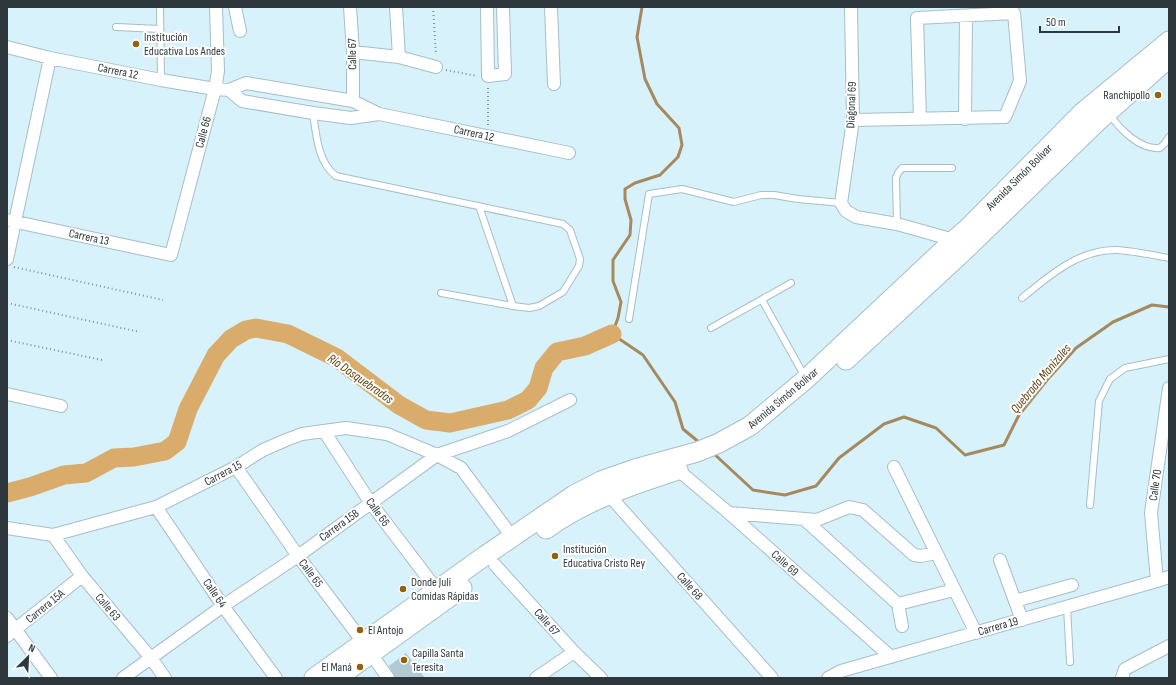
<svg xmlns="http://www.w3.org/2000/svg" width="1176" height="685" font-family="'Sofia Sans Condensed',sans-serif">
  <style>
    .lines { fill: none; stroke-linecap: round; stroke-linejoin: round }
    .stream { stroke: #a6895e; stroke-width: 3 }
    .river { stroke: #daac6c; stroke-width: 19 }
    .building { fill: #b0c9d3 }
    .lane-casing { stroke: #a6bec8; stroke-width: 8 }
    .street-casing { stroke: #a6bec8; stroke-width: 14 }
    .primary-casing { stroke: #a6bec8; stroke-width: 21 }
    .path { stroke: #809198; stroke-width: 2; stroke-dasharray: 1 3; stroke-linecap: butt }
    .lane { stroke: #fff; stroke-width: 6 }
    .street { stroke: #fff; stroke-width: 12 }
    .primary { stroke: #fff; stroke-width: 19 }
    .poi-dot { fill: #92630f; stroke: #fff; stroke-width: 1.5 }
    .labels { text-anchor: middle; stroke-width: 4; stroke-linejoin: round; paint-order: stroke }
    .poi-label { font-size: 12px; fill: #2e383c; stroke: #fff; text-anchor: start }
    .street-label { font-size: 12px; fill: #2e383c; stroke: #fff }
    .water-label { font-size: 13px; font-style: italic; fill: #5e3f0b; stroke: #fff }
  </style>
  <rect width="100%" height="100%" fill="#d8f2fc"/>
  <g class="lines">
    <path class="stream" d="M642,7L637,37L645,79L657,104L679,128L682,145L678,157L660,175L635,183L625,189V199L631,220L630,235L613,260V281L621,302L618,318L612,334L643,355L675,402L683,429L700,443
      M712,452L753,490L785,495L816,486L839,458L884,424L904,417L936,428L965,455L1004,445L1019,415L1047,380L1076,348L1113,322L1152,305L1169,307"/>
    <path class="river" d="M7,493L30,487L64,475L86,473L114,458L134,457L165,451L177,442L188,409L216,355L231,339L246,330L256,328L288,334L337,358L399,405L426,420L450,423L508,410L528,400L538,388L544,368L557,352L585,346L612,334"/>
  </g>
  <path class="building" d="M406,653L425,678H395L389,666Z"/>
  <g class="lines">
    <defs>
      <path id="lane" d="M160,7L161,80
        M116,27L160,29
        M313,113C316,134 318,163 336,176L563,224L570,230L580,259L579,266L563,292L539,306L529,308L513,306L441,293
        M1109,113C1119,129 1140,150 1160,148L1165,143L1169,137
        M479,206L513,306
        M897,224L896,178L898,173L902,168H952
        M1022,298C1049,276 1079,249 1117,250C1134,251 1152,255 1169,258
        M762,300L805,377
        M629,319L649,194L682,189L734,202L761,195H774L798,199L841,203
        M711,328L791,283
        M1090,505L1099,401L1110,379L1125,368L1169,359
        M1067,607L1070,662"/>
      <path id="street" d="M235,7L240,31
        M350,7L353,52V101
        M396,7L399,57
        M487,7L488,76L505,74L503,7
        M551,7L554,84
        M851,7L853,120L841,203L846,211L856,217L897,224L954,240
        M7,47L50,58L161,80L215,89L229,90L246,83L353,101L379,114L569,153
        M353,52L399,57L436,67
        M229,90L242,101L313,113L351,118L379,114
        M965,119L966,16
        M853,120L1005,117L1020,81L1014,13L917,18L920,119
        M7,220L171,255L215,89L218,71L216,7
        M7,259L50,58
        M7,394L61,406
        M324,431L370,502L437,590
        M236,467L298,556L363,642L388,678
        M894,467L976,633
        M678,470L729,513L891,657
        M608,494L772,678
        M156,507L223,606L276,678
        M729,513L817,520L849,507L863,510L914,555L921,556L936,553
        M804,519L898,604L902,626
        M7,528L53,535L156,507L236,467L263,450L286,440L302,434L346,428L387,434L437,455L461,468L513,538
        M53,535L82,576L151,658L165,678
        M1000,560L1022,620
        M495,565L574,652L601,678
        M1157,581L1151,513L1169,388
        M1015,601L1072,585
        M898,604L954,590
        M7,618L51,678
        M7,636L82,576
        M123,678L223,606L298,556L437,455L508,431L570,400
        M536,678L574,652
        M828,678L841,671L1157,581L1169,577
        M1122,678L1125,669L1169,646"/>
      <path id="primary" d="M846,360L965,250L1097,122L1169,58
        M546,529C586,500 632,485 678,470
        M314,678L486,555L574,495L601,481L635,469L697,452L719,443L750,426L806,379L954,240L967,229L1083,112L1169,41
        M337,678L462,588"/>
    </defs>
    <use href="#lane" class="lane-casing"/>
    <use href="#street" class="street-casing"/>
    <use href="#primary" class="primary-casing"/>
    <path class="path" d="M433,7L436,55
      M446,70L477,76
      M488,125V86
      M14,267L163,300
      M7,303L140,332
      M7,340L102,360"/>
    <use href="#lane" class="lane"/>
    <use href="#street" class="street"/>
    <use href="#primary" class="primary"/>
  </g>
  <g class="poi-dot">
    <circle cx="136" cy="44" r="4"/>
    <circle cx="1158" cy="95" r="4"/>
    <circle cx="555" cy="556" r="4"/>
    <circle cx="403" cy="589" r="4"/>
    <circle cx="360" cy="630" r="4"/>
    <circle cx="404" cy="660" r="4"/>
    <circle cx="360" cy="667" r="4"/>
  </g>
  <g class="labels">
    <g class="poi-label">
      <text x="144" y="41">Institución<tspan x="144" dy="14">Educativa Los Andes</tspan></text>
      <text x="1150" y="99" text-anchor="end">Ranchipollo</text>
      <text x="563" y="553">Institución<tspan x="563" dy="14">Educativa Cristo Rey</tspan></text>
      <text x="411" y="586">Donde Juli<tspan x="411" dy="14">Comidas Rápidas</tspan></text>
      <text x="368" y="634">El Antojo</text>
      <text x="412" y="657">Capilla Santa<tspan x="412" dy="14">Teresita</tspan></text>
      <text x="352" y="671" text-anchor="end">El Maná</text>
    </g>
    <g class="street-label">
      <text transform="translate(352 54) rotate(-91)" y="4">Calle 67</text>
      <text transform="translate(118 71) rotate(11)" y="4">Carrera 12</text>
      <text transform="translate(851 105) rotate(-88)" y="4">Diagonal 69</text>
      <text transform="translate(203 132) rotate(-75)" y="4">Calle 66</text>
      <text transform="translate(474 133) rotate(12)" y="4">Carrera 12</text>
      <text transform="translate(1019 177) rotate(-45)" y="4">Avenida Simón Bolívar</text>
      <text transform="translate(89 237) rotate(12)" y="4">Carrera 13</text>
      <text transform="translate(783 398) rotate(-40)" y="4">Avenida Simón Bolívar</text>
      <text transform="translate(223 473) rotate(-28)" y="4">Carrera 15</text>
      <text transform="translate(1155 485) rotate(-82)" y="4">Calle 70</text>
      <text transform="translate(378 512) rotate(54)" y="4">Calle 66</text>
      <text transform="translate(339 525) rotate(-36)" y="4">Carrera 15B</text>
      <text transform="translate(785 563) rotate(42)" y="4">Calle 69</text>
      <text transform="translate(311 573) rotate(53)" y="4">Calle 65</text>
      <text transform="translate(690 586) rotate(48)" y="4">Calle 68</text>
      <text transform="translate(215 593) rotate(55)" y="4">Calle 64</text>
      <text transform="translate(45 606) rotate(-39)" y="4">Carrera 15A</text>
      <text transform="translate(108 607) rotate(50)" y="4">Calle 63</text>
      <text transform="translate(547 622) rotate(48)" y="4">Calle 67</text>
      <text transform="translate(998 626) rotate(-16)" y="4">Carrera 19</text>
    </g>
    <g class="water-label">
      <text transform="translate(361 378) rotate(35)" y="5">Río Dosquebradas</text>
      <text transform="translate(1040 378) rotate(-50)" y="5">Quebrada Manizales</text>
    </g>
  </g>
  <rect width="1176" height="685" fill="none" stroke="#2e383c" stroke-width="16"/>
  <g transform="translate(28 657) rotate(24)" stroke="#ffffff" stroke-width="3" paint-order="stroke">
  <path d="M0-3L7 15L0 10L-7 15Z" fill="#2e383c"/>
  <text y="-6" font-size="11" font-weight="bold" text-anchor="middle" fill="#2e383c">N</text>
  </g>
  <path d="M1040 26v6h79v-6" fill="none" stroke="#2e383c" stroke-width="2"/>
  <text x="1046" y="26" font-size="12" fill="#2e383c" stroke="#ffffff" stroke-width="3" paint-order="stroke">50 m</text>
</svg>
